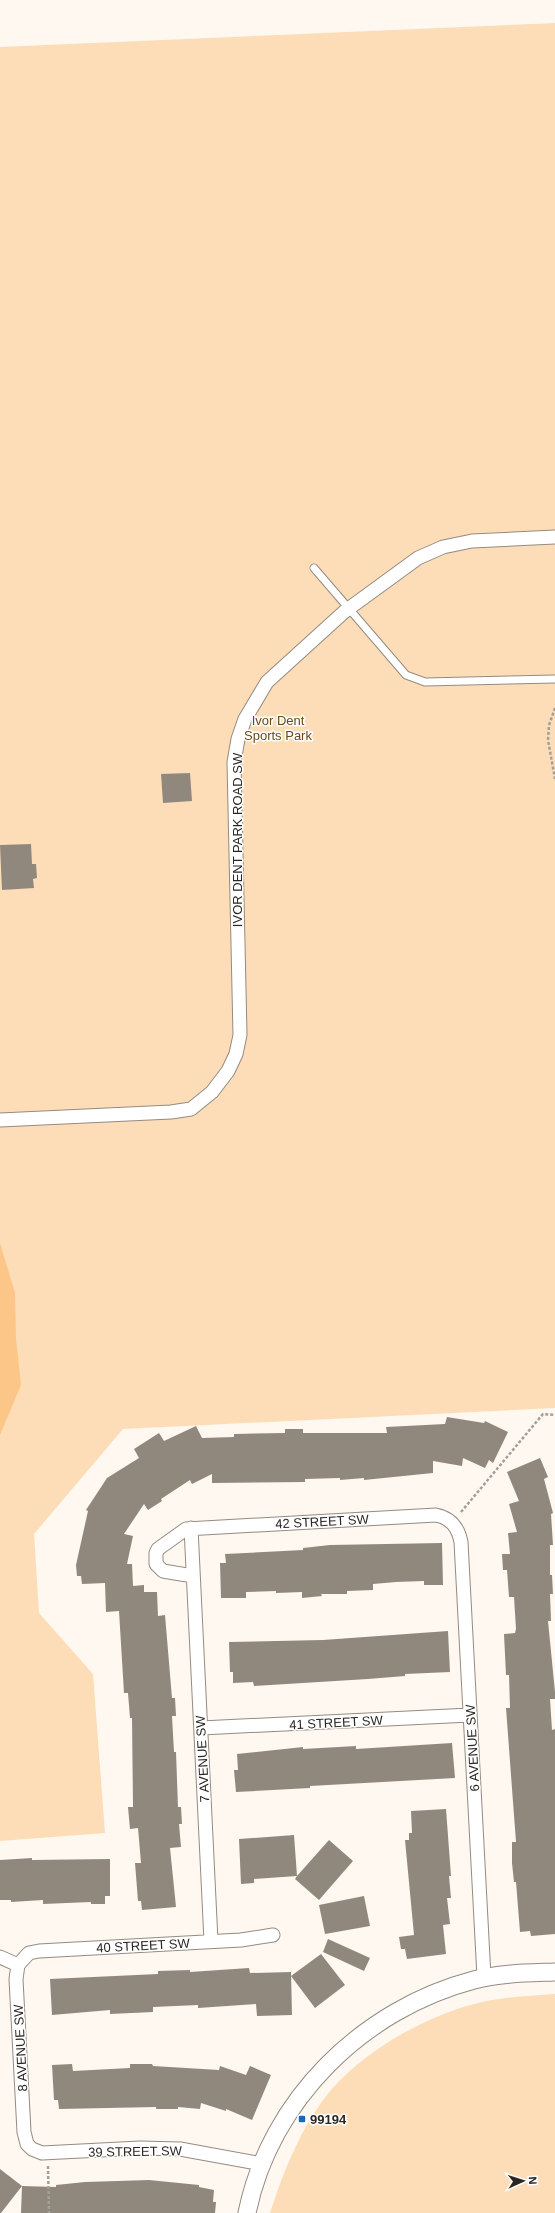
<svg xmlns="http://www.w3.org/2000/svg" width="555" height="2213" font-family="Helvetica,sans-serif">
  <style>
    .green { fill: #fdddb7 }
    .water { fill: #fbc687 }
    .building { fill: #91887d }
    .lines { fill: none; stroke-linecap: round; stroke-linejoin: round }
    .service-casing { stroke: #948b81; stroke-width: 9 }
    .minor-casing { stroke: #948b81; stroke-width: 15 }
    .tertiary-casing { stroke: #948b81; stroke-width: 19 }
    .path { stroke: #a39f99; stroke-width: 2.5; stroke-dasharray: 3 2; stroke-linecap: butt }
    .service { stroke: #fff; stroke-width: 7 }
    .minor { stroke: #fff; stroke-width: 13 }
    .tertiary { stroke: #fff; stroke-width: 17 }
    .poi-dot { fill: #176cba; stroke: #fff; stroke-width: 1.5 }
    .labels { text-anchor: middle; stroke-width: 3; stroke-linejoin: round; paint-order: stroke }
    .park-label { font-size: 13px; fill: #6a4817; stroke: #fff }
    .street-label { font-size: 13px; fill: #2a2722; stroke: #fff }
    .poi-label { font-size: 13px; font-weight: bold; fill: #2a2722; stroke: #fff; text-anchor: start }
  </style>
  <rect width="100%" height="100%" fill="#fef8f1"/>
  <path class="green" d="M555,23V1408L123,1429L34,1534L39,1613L93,1674L105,1833L0,1841V47Z
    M555,1994V2213H270C284,2170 301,2127 330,2091C366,2050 422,2018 474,2004C500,1997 528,1996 555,1994Z"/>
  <path class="water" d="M0,1243L15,1293L16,1339L21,1385L0,1435Z"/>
  <path class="building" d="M190,773L192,801L163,803L161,774Z
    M31,844L32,864H36L37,878L33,879L34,888L2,890L0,845Z
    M447,1417L484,1423L485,1421L508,1432L493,1463L489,1460L485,1468L463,1458L462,1466L433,1461V1473L364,1480V1478L340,1480V1478L305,1479V1482L212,1483V1474L192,1484L190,1480L161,1499L162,1501L148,1510L144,1504L124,1534L133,1536L127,1564H132L133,1586L144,1585V1592H157L158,1616L165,1615L172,1698H175L176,1716H172L174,1752H176L178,1807H181L182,1824H179L181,1847L170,1848L176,1907L142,1910L141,1901H138L135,1863H141L138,1828L130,1829L128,1807H133L132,1718H130L128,1693H124L119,1611L106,1612L105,1583L82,1584L81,1576H77L76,1565L88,1511L86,1510L107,1478L139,1458L134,1449L159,1433L164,1441L196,1426L202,1438L234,1437V1434L285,1433V1429H303V1433H387L386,1427L445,1424Z
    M540,1458L548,1477L544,1479L553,1513L551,1514L553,1545H550V1575H552L553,1594H550L551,1621H548L555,1692V1699H550L552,1730L555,1729V1934L531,1936L530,1931L520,1932L516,1882H514L512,1863V1842H516L506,1708H510L509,1675H506L504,1634L515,1633L516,1629L514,1597H509L507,1570H503L502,1554H510L508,1533L517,1532L509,1504L519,1501L507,1472Z
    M442,1543L443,1585H424V1581L396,1582L373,1584V1590L347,1591V1594H321L322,1596L302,1598V1592L276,1593V1591L246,1592V1598H221L220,1563H226L225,1554L303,1550V1548L330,1545Z
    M448,1631L450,1672L405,1674V1676L368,1679L254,1686L253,1682L233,1683V1672H230L229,1642L323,1640Z
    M452,1743L455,1778L310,1786V1788L236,1792L234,1770H238L237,1754L303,1747V1749L356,1746V1749Z
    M446,1809L451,1876H449L451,1898H447L450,1924L443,1925L446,1954L407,1959L405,1949H401L399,1937L414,1935L405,1840H409V1833H412L411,1811Z
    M294,1835L297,1876L329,1840L353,1861L319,1900L295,1879L297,1876L254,1879V1883L241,1884L239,1839Z
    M32,1858V1860L110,1859V1896H105V1904H91V1902L43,1904V1900L11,1902V1900H0V1860Z
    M364,1896L370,1926L325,1934L319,1905Z
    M328,1939L370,1958L364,1971L323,1952Z
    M321,1954L345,1985L315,2008L291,1976Z
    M249,1968L250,1973L291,1972L292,2015L257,2016L256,2004L198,2008V2005L153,2007V2012L110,2014V2010L52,2015L50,1979L158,1974V1971L190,1970V1972Z
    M72,2064L73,2071L130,2068V2064H152L153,2066L219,2070L220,2066L246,2075L250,2066L271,2075L252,2120L226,2109V2111L201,2103L200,2109L178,2107V2109H156V2107L59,2109L58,2100H54L52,2065Z
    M0,2169L22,2186L1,2213H0Z
    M149,2180L199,2185V2187L214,2190L213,2202H216L215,2213H21L22,2186L56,2187V2185L85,2182Z"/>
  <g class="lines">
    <defs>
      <path id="service" d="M314,568L406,675L425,682L555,679"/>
      <path id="minor" d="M0,1120L171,1112L191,1109L212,1092L228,1071L236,1054L240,1035L234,762L238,739L245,719L267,682L344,612L418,558L443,547L472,541L555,537
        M191,1528L211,1941
        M193,1576L163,1571L156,1564V1553L158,1549L186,1529L436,1515C451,1518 458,1527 461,1542L484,1977
        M201,1728L470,1715
        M0,1957L18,1965L16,1979L24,2132L27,2144L32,2149L42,2153L140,2148L180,2149L262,2164
        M18,1965L29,1953L39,1951L241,1940L273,1935"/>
      <path id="tertiary" d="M247,2213C270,2100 363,2009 474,1980C500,1973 528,1973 555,1972"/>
    </defs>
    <use href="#service" class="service-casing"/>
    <use href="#minor" class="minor-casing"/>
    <use href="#tertiary" class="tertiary-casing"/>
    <path class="path" d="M555,708L549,725L548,740L555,779
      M461,1512L543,1414L555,1415
      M48,2166L49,2213"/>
    <use href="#service" class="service"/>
    <use href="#minor" class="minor"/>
    <use href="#tertiary" class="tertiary"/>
  </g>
  <rect class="poi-dot" x="298" y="2115" width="8" height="8" rx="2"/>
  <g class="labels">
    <g class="park-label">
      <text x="278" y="725">Ivor Dent<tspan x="278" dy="15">Sports Park</tspan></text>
    </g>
    <g class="street-label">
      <text transform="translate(237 840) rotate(-90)" y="5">IVOR DENT PARK ROAD SW</text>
      <text transform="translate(322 1521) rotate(-3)" y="5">42 STREET SW</text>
      <text transform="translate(336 1722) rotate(-3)" y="5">41 STREET SW</text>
      <text transform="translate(472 1748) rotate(-93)" y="5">6 AVENUE SW</text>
      <text transform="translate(202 1759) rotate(-93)" y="5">7 AVENUE SW</text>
      <text transform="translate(143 1945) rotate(-3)" y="5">40 STREET SW</text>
      <text transform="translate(20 2048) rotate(-93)" y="5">8 AVENUE SW</text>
      <text transform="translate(135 2151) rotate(-1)" y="5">39 STREET SW</text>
    </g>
    <g class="poi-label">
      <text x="310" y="2124">99194</text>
    </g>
  </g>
  <g transform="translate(523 2181) rotate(87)" stroke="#ffffff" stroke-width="3" paint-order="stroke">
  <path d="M0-3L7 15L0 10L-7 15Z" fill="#2a2722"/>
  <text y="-6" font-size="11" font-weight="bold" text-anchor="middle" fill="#2a2722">N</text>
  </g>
</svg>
